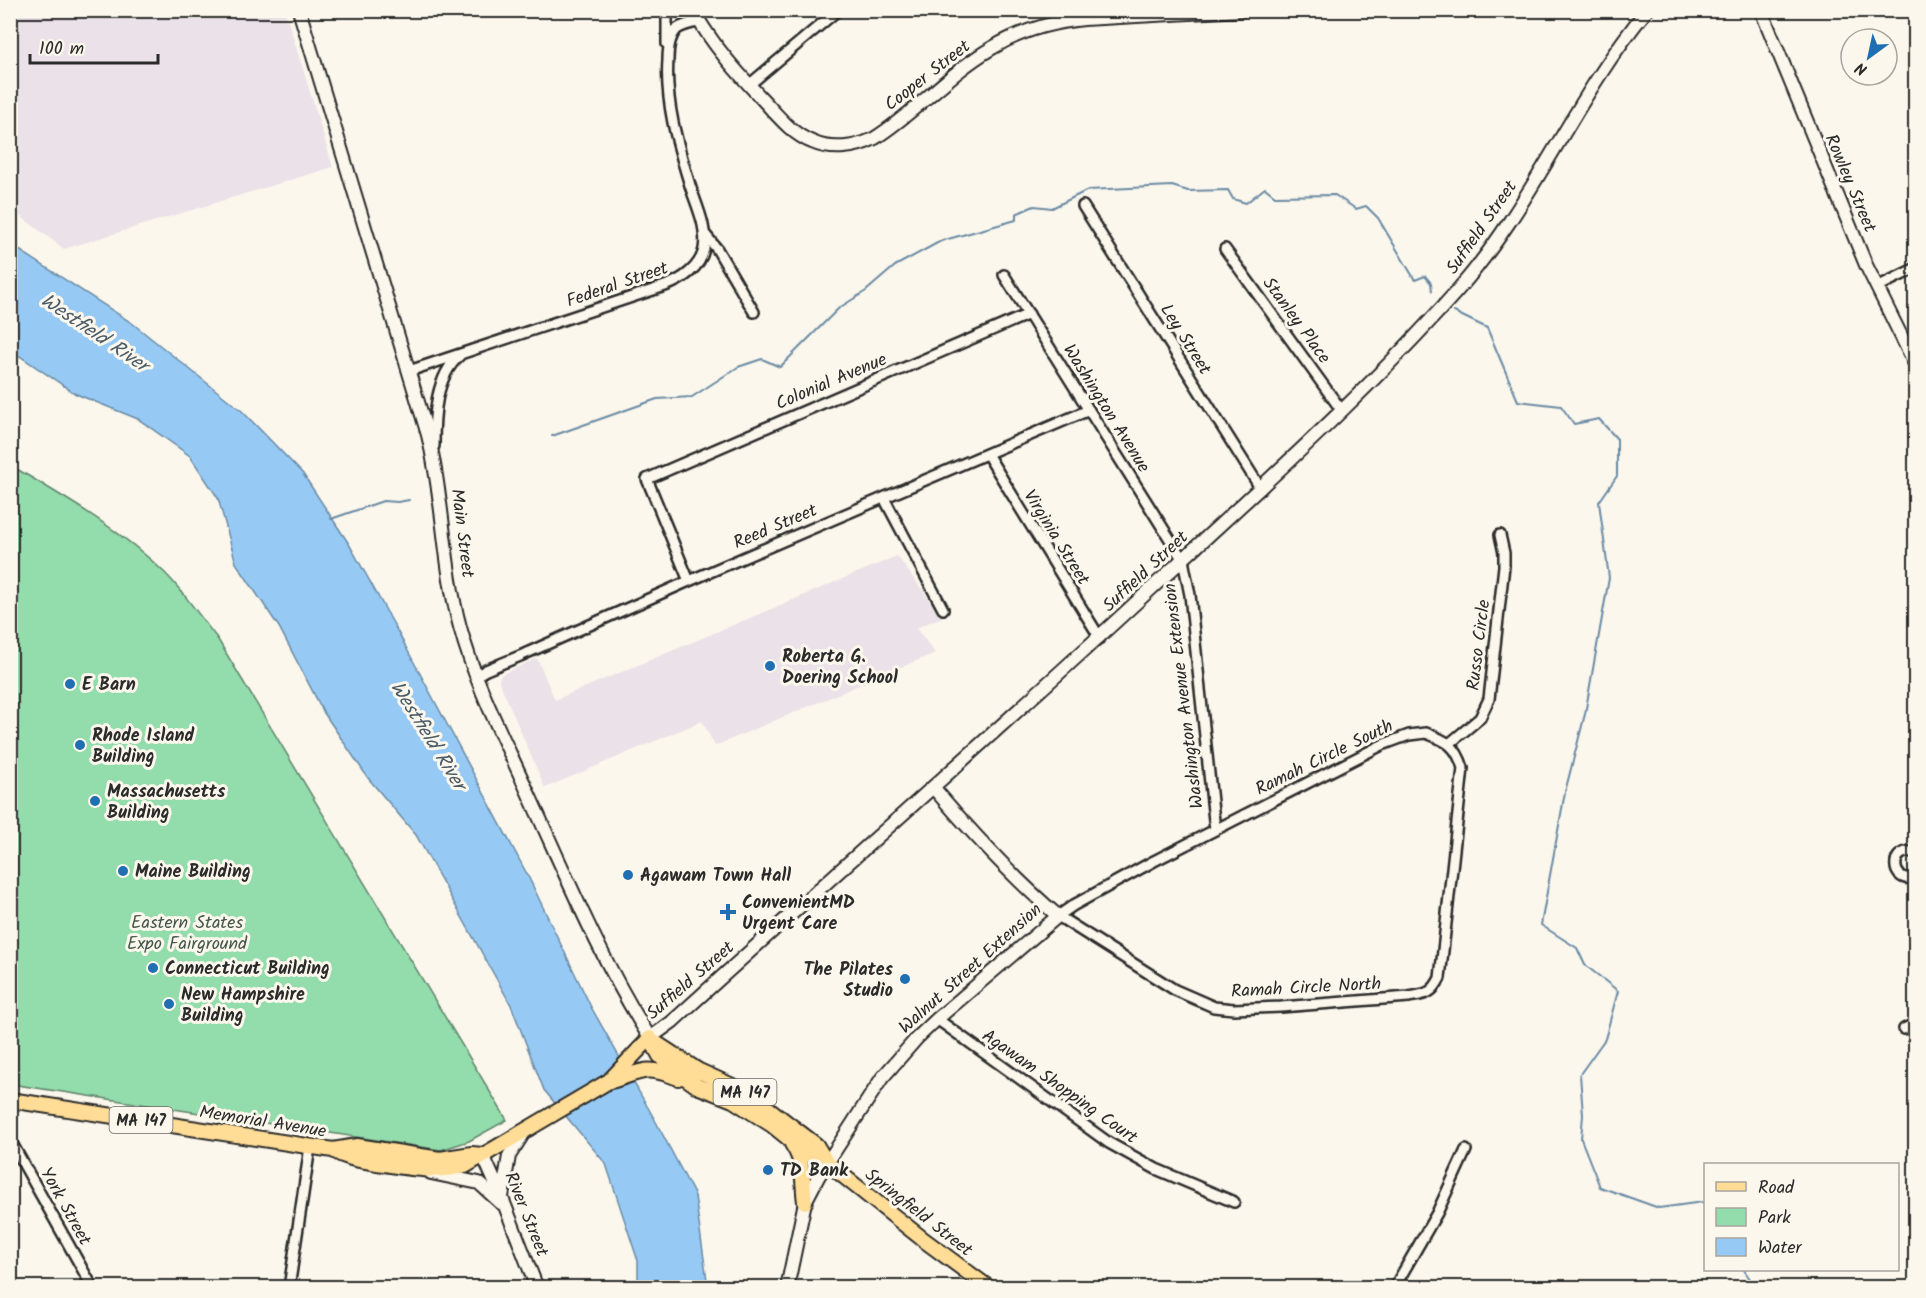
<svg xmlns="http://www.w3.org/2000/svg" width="1926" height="1298" font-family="Kalam,sans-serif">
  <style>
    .built { fill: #ebe1e8 }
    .green { fill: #93dcac; stroke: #5f846c; stroke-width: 1.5 }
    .water { fill: #96caf4; stroke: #6b8aa4; stroke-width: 1.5 }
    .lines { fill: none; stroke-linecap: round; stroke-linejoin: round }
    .stream { stroke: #6b8aa4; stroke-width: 2 }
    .street-casing { stroke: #2b2b2b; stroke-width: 14 }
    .secondary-casing { stroke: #2b2b2b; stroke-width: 16 }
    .primary-casing { stroke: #2b2b2b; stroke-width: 18 }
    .street { stroke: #fbf7ec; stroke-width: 9 }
    .secondary { stroke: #fbf7ec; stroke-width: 12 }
    .primary { stroke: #ffdd96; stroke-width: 14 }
    .poi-dot { fill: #1f6fb2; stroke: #fbf7ec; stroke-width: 2 }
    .labels { text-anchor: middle; stroke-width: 6; stroke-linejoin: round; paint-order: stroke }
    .shield { fill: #fbf7ec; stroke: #696865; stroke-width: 1.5 }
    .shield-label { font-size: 16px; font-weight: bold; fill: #2b2b2b }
    .street-label { font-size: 18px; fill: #2b2b2b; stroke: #fbf7ec }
    .poi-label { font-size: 18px; font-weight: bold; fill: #2b2b2b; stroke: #fbf7ec; text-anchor: start }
    .park-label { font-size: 18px; fill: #45574b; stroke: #fbf7ec }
    .water-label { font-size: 20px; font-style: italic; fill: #4b5b67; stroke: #fbf7ec }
  </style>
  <rect width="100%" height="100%" fill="#fbf7ec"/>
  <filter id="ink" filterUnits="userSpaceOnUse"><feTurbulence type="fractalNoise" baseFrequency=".0167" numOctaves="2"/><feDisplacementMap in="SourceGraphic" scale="12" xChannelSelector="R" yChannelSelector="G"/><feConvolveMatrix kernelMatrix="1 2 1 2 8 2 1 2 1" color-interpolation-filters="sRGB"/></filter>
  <g filter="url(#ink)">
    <path class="built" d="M10,11H285L333,167L64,249L11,209Z
      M897,556L942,617L916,628L935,653L715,746L702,721L545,788L499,681L500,676L503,674L537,658L555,700Z"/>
    <path class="green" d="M10,465C64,497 120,529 165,573C184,592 200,617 217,638L507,1120L469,1141L441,1150L11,1084Z"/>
    <path class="water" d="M10,244L132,323L242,411L303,474L349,544L393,623L528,876L591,1007L655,1120L695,1196L708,1287H638V1261L606,1164L544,1090L511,1005L416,835L368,778L324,713L279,627L236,563L218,498L190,456L138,419L76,394L11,350Z"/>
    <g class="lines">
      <path class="stream" d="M1454,312L1487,328L1518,401L1561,406L1574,424L1599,419L1617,439V476L1599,502L1609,578L1585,714L1565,792L1541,925L1577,948L1585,965L1618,991L1605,1039L1580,1074L1583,1115L1581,1139L1600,1187L1659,1208L1703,1202L1706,1206
        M552,436L657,399L692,397L738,367L762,359L780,367L839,308L866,291L895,266L941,241L1016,220V214L1034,206L1052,208L1088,190L1172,186L1188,191L1228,190L1233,199L1246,203L1265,188L1275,196L1335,195L1356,209L1366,206L1378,218L1415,280L1425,276L1431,283L1432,291
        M331,519L383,501L398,502L409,500
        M1744,1270L1756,1288"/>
      <defs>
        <path id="street" d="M667,44V10
          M749,85L838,10
          M1083,206L1261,489
          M704,233L717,249L754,312
          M1225,249L1342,411
          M1004,275L1183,560L1190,595L1215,830
          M1877,287L1916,268
          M409,371L665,286C682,280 700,268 704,249C708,226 695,203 689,182C677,143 665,101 668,60C668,50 670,36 677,29C683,25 692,23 699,22
          M434,446C434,416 435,377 460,355
          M987,454L1100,638
          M884,498L943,609
          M689,581L647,479L1029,314
          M476,676L486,670L520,656L689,581L1089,410
          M1426,733C1447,741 1456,745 1463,768L1440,978C1432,994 1426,994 1409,997L1281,1007L1234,1009L1214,1007L1175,990L1058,916L1074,905L1154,861L1382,745L1409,735Z
          M1449,744L1480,718L1489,699L1504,566V553L1500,535
          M1916,853C1889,844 1889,886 1916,877
          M937,1019L1109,1143L1156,1169L1234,1202
          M1904,1029L1916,1023
          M10,1140L93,1288
          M289,1288L310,1147
          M1394,1288L1437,1213L1466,1150"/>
        <path id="secondary" d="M299,10L428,435C444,499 443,565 460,627C476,687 506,743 531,799C568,880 602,962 650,1038L672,1022C841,868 1014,717 1182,560C1276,473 1371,388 1456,292C1532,207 1574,98 1647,10
          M693,10C712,45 737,72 764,101C778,116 792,134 812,142C832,151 856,148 875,138C916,112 949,73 992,48C1020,31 1051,22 1084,19L1242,10
          M1761,10L1866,265L1916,366
          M483,1155L502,1198L537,1288
          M431,1173L479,1183L501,1203
          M502,1197L509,1156L525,1131
          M787,1288L805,1202L818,1177L882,1078L917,1038L937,1019L1058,916C1012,877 972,833 933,787"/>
        <path id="primary" d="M650,1038L660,1056L672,1068L697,1086L733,1100L772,1125L808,1154L827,1163L924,1240L989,1288
          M656,1043L699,1071L748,1093L816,1145L827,1163
          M611,1081C644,1071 645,1065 678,1078
          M10,1100L333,1150L357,1146L440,1159L472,1154L483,1155
          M792,1144C805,1163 802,1180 805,1202
          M333,1150C347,1159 361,1160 377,1163C408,1168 434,1173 465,1166L609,1081L650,1038"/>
      </defs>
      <use href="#street" class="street-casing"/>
      <use href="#secondary" class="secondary-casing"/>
      <use href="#primary" class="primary-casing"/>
      <use href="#street" class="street"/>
      <use href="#secondary" class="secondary"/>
      <use href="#primary" class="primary"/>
    </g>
  </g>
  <g class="poi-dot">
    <circle cx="770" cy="666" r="6"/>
    <circle cx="70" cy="684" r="6"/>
    <circle cx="80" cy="745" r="6"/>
    <circle cx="95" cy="801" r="6"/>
    <circle cx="123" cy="871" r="6"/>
    <circle cx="628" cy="875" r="6"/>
    <path d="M725 903h6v6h6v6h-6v6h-6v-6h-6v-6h6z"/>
    <circle cx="153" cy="968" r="6"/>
    <circle cx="905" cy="979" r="6"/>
    <circle cx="169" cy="1004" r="6"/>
    <circle cx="768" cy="1170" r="6"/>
  </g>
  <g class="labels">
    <g class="shield">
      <rect x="713.5" y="1079" width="63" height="26" rx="4.5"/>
      <rect x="109.5" y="1107" width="63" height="26" rx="4.5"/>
    </g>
    <g class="shield-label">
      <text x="745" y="1098">MA 147</text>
      <text x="141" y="1126">MA 147</text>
    </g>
    <g class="street-label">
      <text transform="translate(927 75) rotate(-38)" y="6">Cooper Street</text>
      <text transform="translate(1851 183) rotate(67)" y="6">Rowley Street</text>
      <text transform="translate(1481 227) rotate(-55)" y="6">Suffield Street</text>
      <text transform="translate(617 284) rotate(-19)" y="6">Federal Street</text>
      <text transform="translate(1297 320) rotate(54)" y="6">Stanley Place</text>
      <text transform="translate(1186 339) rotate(58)" y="6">Ley Street</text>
      <text transform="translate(831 381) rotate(-23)" y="6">Colonial Avenue</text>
      <text transform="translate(1107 408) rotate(58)" y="6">Washington Avenue</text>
      <text transform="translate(775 526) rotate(-23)" y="6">Reed Street</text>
      <text transform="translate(463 533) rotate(83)" y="6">Main Street</text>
      <text transform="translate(1057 537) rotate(58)" y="6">Virginia Street</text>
      <text transform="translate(1145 571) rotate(-43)" y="6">Suffield Street</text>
      <text transform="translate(1478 645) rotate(-83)" y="6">Russo Circle</text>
      <text transform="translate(1183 696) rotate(-97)" y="6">Washington Avenue Extension</text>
      <text transform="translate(1324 757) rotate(-26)" y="6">Ramah Circle South</text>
      <text transform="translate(970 968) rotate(-42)" y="6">Walnut Street Extension</text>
      <text transform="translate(690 980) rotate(-41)" y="6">Suffield Street</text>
      <text transform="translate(1306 987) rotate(-3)" y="6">Ramah Circle North</text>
      <text transform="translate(1060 1086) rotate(35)" y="6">Agawam Shopping Court</text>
      <text transform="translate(263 1121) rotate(9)" y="6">Memorial Avenue</text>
      <text transform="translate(66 1206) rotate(61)" y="6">York Street</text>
      <text transform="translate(919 1212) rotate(38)" y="6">Springfield Street</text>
      <text transform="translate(527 1214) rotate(68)" y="6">River Street</text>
    </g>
    <g class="poi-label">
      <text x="782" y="662">Roberta G.<tspan x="782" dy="21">Doering School</tspan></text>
      <text x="82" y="690">E Barn</text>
      <text x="92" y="741">Rhode Island<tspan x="92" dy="21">Building</tspan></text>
      <text x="107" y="797">Massachusetts<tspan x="107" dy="21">Building</tspan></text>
      <text x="135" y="877">Maine Building</text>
      <text x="640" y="881">Agawam Town Hall</text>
      <text x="742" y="908">ConvenientMD<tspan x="742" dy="21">Urgent Care</tspan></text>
      <text x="165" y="974">Connecticut Building</text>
      <text x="893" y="975" text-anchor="end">The Pilates<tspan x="893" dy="21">Studio</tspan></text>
      <text x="181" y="1000">New Hampshire<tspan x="181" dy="21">Building</tspan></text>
      <text x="780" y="1176">TD Bank</text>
    </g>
    <g class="park-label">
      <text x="187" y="928">Eastern States<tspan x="187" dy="21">Expo Fairground</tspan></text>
    </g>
    <g class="water-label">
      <text transform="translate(95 332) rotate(34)" y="7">Westfield River</text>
      <text transform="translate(429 735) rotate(58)" y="7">Westfield River</text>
    </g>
  </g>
  <rect width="1926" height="1298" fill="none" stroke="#fbf7ec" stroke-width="36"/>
  <rect x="18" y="18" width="1890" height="1262" fill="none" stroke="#2b2b2b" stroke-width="2" filter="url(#ink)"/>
  <rect x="1704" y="1163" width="195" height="108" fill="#fbf7ec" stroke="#a8a59f" stroke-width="1.5"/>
  <rect x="1716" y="1182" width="30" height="9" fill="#ffdd96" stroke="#a8a59f" stroke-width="1.5"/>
  <text x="1758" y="1193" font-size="18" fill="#2b2b2b">Road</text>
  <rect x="1716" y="1208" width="30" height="18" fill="#93dcac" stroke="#a8a59f" stroke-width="1.5"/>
  <text x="1758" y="1223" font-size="18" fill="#2b2b2b">Park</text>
  <rect x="1716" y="1238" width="30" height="18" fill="#96caf4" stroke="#a8a59f" stroke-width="1.5"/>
  <text x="1758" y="1253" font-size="18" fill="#2b2b2b">Water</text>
  <g transform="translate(1869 57) rotate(213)"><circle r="28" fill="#fbf7ec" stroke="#a8a59f" stroke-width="1.5"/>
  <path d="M0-4.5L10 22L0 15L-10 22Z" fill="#1f6fb2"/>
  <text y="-9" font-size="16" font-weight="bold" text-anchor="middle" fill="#2b2b2b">N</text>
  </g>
  <path d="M30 54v9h128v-9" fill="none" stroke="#2b2b2b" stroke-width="3"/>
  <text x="39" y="54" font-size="18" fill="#2b2b2b" stroke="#fbf7ec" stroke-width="4.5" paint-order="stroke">100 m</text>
</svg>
